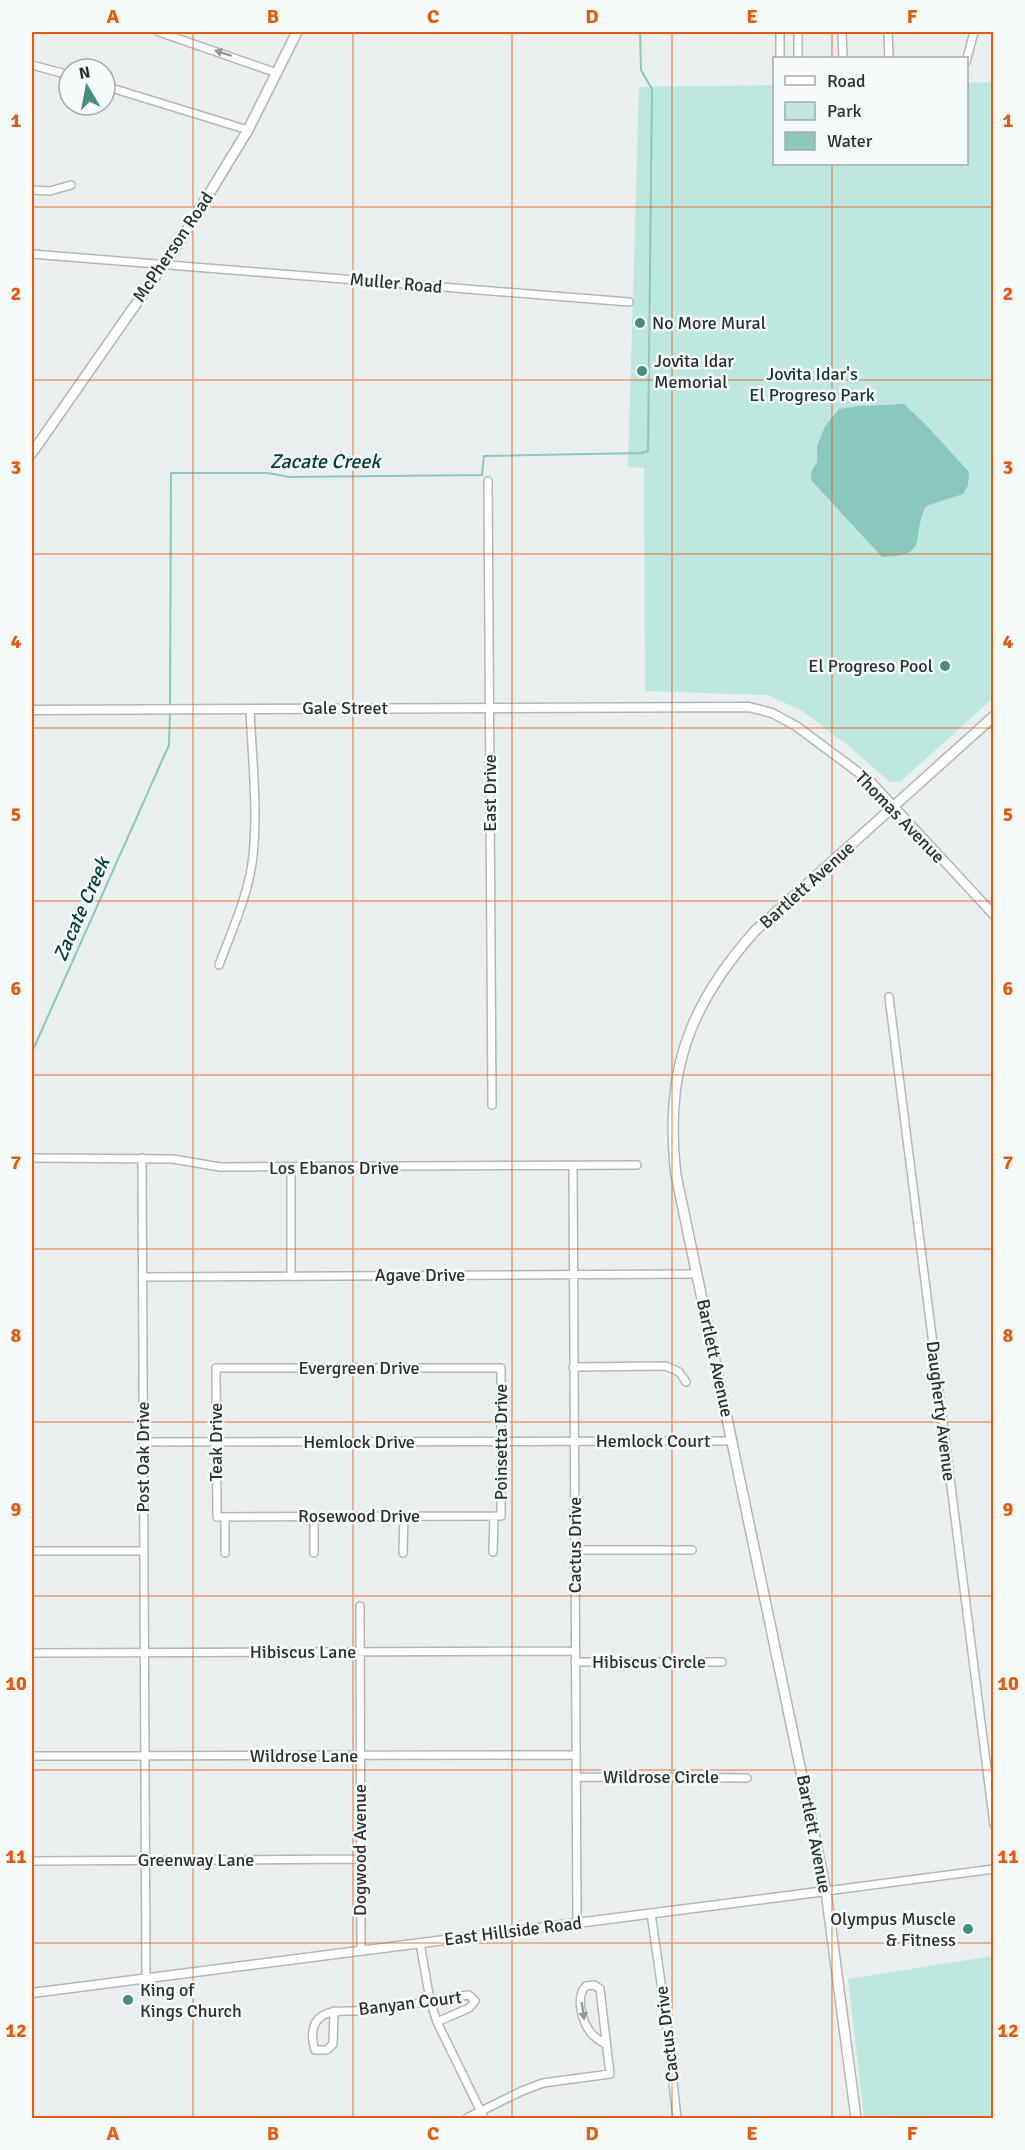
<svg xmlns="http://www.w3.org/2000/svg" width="1025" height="2150" font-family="Signika,sans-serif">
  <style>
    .green { fill: #bee7e0 }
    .water { fill: #8ac8be }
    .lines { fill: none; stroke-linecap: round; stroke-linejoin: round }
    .stream { stroke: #8ac8be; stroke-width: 2 }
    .minor-casing { stroke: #b2b7b6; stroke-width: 10 }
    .tertiary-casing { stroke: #b2b7b6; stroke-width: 11 }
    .secondary-casing { stroke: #b2b7b6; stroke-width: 12 }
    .minor { stroke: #fff; stroke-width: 7 }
    .tertiary { stroke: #fff; stroke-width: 8 }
    .secondary { stroke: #fff; stroke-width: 9 }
    .oneway { fill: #969797 }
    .grid { fill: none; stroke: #e8590c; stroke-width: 1.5; stroke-opacity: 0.55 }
    .poi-dot { fill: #468c83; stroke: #f6fcfb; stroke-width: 2 }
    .labels { text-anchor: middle; stroke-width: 5; stroke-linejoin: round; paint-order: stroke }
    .street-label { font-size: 18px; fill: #2d2f2f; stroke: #f6fcfb }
    .poi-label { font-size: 18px; fill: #2d2f2f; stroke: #f6fcfb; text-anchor: start }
    .park-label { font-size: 18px; fill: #173632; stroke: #f6fcfb }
    .water-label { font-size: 20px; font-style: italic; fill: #003b35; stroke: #f6fcfb }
    .neatline { fill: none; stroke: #e8590c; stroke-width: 2 }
    .grid-label { font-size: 20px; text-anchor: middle; font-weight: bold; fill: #e8590c }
  </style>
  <rect width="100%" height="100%" fill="#e9efee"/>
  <path class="green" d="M993,82V698L900,782H890L850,747L801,710L767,695L645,691L644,468L628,467L639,87L774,85V164H966L967,83Z
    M993,1956V2118H864L848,1979Z"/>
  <path class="water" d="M904,404L926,425L969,472L968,485L963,494L926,506C910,538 931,556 882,557L811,480V472L817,462V447L825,426L839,409L860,406Z"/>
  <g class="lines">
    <path class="stream" d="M170,706L171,473H268L289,477L482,475L484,456L642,453L648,451L652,89L641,70L640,32
      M32,1052L169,745L170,712"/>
    <defs>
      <path id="minor" d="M159,32L277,73
        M780,32V58
        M842,32L843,58
        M888,32L889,58
        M798,58V32
        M966,62L974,32
        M32,65L69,75
        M105,86L248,130
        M32,190L50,191L71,185
        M32,254L629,302
        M488,481L492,1105
        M219,965C232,930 249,894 253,856C258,807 252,757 250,709
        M889,997L994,1825
        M32,1158L173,1159L220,1167L637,1165
        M142,1158L146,1978
        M573,1166L577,1923
        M291,1168V1276
        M143,1277L697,1274
        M573,1367L666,1366L679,1372L686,1382
        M216,1368H501V1516L217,1517Z
        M143,1442L732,1441
        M225,1517V1553
        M575,1550H692
        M32,1551H144
        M493,1552L494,1516
        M314,1553V1516
        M403,1553L404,1516
        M360,1606L361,1951
        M32,1653L575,1651
        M575,1662H722
        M32,1756L576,1755
        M576,1777L747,1778
        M32,1861L360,1859
        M826,1891L994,1869
        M651,1913L665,2011L677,2118
        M420,1943L430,2000L437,2022L484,2118
        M334,2011L333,2044L327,2050H315C311,2038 311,2023 322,2016C331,2010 344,2011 354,2011C393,2009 431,2000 469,1995L475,2001L469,2008L437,2022
        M467,2118L522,2091L543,2083L610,2074L600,1989L594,1985L586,1986C575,1996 582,2022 591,2033C595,2038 601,2041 606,2045"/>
      <path id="tertiary" d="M32,710L749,707L772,713L796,726L870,781L994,915
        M32,1993L826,1891"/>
      <path id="secondary" d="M32,453L182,238L248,130L297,32
        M856,2118L826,1891L676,1175C664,1074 688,1006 755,931L994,716"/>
    </defs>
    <use href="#minor" class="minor-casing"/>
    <use href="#tertiary" class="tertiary-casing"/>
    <use href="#secondary" class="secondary-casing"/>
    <use href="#minor" class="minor"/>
    <use href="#tertiary" class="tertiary"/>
    <use href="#secondary" class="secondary"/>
  </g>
  <defs><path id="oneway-solid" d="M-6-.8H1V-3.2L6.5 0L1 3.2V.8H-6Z" transform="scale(1.5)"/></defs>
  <g class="oneway">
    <use href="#oneway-solid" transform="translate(223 53) rotate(-162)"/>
    <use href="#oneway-solid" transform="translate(583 2011) rotate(81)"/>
  </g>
  <path class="grid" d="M193,32V2118M353,32V2118M512,32V2118M672,32V2118M832,32V58M832,164V2118M32,207H994M32,380H994M32,554H994M32,728H994M32,901H994M32,1075H994M32,1249H994M32,1422H994M32,1596H994M32,1770H994M32,1943H994"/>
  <g class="poi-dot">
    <circle cx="640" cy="323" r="6"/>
    <circle cx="642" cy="371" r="6"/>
    <circle cx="945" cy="666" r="6"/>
    <circle cx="968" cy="1929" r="6"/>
    <circle cx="128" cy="2000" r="6"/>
  </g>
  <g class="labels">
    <g class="street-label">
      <text transform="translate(173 247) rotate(-56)" y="6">McPherson Road</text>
      <text transform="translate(396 283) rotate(5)" y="6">Muller Road</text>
      <text x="345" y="714">Gale Street</text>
      <text transform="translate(490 793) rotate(-90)" y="6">East Drive</text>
      <text transform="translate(900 817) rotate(46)" y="6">Thomas Avenue</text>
      <text transform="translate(807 885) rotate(-42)" y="6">Bartlett Avenue</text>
      <text x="334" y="1174">Los Ebanos Drive</text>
      <text x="420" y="1281">Agave Drive</text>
      <text transform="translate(715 1358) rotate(78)" y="6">Bartlett Avenue</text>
      <text x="359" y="1374">Evergreen Drive</text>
      <text transform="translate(941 1411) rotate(83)" y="6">Daugherty Avenue</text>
      <text x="653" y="1447">Hemlock Court</text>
      <text transform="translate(216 1442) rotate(-90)" y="6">Teak Drive</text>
      <text x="359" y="1448">Hemlock Drive</text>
      <text transform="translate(501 1442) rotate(-90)" y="6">Poinsetta Drive</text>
      <text transform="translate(143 1457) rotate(-90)" y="6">Post Oak Drive</text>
      <text x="359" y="1522">Rosewood Drive</text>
      <text transform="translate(575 1545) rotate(-90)" y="6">Cactus Drive</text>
      <text x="303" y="1658">Hibiscus Lane</text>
      <text x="649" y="1668">Hibiscus Circle</text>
      <text x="304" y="1762">Wildrose Lane</text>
      <text x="661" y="1783">Wildrose Circle</text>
      <text transform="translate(814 1834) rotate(79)" y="6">Bartlett Avenue</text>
      <text transform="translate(360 1850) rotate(-90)" y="6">Dogwood Avenue</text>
      <text x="196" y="1866">Greenway Lane</text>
      <text transform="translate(513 1931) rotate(-7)" y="6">East Hillside Road</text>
      <text transform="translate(410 2003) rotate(-7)" y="6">Banyan Court</text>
      <text transform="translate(667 2034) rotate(-97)" y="6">Cactus Drive</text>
    </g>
    <g class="poi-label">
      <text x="652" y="329">No More Mural</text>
      <text x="654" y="367">Jovita Idar<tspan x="654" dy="21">Memorial</tspan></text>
      <text x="933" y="672" text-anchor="end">El Progreso Pool</text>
      <text x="956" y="1925" text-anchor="end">Olympus Muscle<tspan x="956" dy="21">&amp; Fitness</tspan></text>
      <text x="140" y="1996">King of<tspan x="140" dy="21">Kings Church</tspan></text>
    </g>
    <g class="park-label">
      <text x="812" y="380">Jovita Idar's<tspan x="812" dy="21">El Progreso Park</tspan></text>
    </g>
    <g class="water-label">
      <text x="325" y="468">Zacate Creek</text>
      <text transform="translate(81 909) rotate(-66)" y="7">Zacate Creek</text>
    </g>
  </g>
  <rect width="1025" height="2150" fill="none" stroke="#f6fcfb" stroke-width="66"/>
  <rect x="773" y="57" width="195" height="108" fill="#f6fcfb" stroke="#a6aaa9" stroke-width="1.5"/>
  <rect x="785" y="76" width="30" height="9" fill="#ffffff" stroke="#a6aaa9" stroke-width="1.5"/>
  <text x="827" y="87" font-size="18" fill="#2d2f2f">Road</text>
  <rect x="785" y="102" width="30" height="18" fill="#bee7e0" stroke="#a6aaa9" stroke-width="1.5"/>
  <text x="827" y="117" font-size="18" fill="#2d2f2f">Park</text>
  <rect x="785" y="132" width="30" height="18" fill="#8ac8be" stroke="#a6aaa9" stroke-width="1.5"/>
  <text x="827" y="147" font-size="18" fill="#2d2f2f">Water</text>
  <g transform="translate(87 87) rotate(350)"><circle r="28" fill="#f6fcfb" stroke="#a6aaa9" stroke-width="1.5"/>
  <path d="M0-4.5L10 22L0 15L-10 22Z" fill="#468c83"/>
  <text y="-9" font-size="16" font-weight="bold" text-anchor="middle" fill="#2d2f2f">N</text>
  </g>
  <rect x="33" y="33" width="959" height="2084" class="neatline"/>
  <g class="grid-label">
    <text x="113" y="23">A</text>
    <text x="273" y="23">B</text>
    <text x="433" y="23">C</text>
    <text x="592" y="23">D</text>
    <text x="752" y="23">E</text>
    <text x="912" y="23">F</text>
    <text x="16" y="127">1</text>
    <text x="1008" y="127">1</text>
    <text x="16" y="300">2</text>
    <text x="1008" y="300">2</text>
    <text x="16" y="474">3</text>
    <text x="1008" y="474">3</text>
    <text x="16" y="648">4</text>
    <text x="1008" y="648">4</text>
    <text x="16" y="821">5</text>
    <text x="1008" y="821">5</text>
    <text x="16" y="995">6</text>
    <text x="1008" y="995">6</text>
    <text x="16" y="1169">7</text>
    <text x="1008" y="1169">7</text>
    <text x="16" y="1342">8</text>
    <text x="1008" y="1342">8</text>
    <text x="16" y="1516">9</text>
    <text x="1008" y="1516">9</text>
    <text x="16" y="1690">10</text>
    <text x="1008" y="1690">10</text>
    <text x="16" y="1863">11</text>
    <text x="1008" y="1863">11</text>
    <text x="16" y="2037">12</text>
    <text x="1008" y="2037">12</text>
    <text x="113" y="2140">A</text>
    <text x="273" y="2140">B</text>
    <text x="433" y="2140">C</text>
    <text x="592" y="2140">D</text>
    <text x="752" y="2140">E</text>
    <text x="912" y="2140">F</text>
  </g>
</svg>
